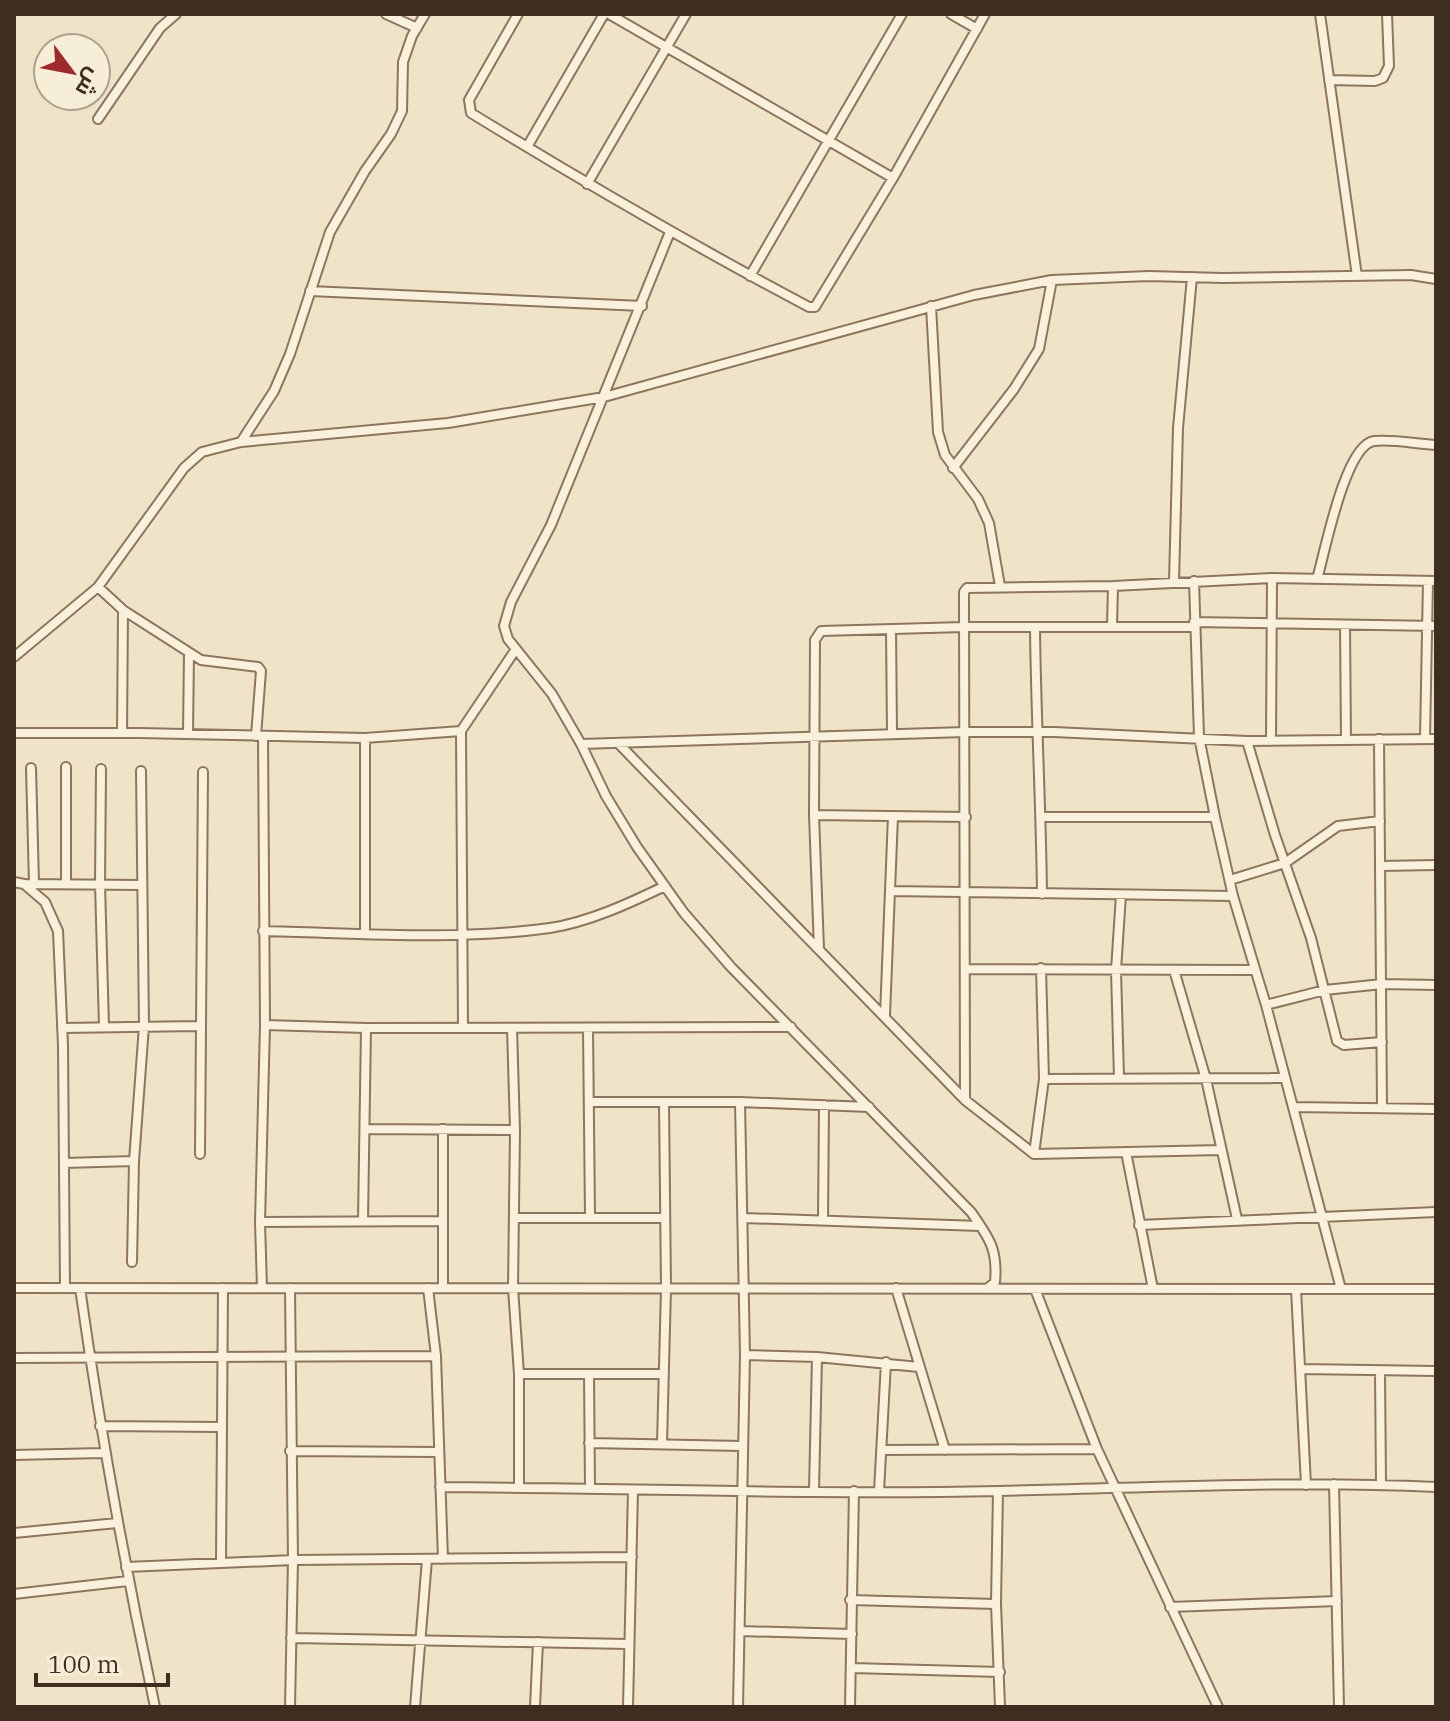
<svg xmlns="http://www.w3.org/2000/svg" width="1450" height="1721" font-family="'IBM Plex Serif',Cairo,serif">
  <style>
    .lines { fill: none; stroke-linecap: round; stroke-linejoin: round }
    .minor-casing { stroke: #8d765c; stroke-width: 12 }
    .minor { stroke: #faf1dc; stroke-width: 8 }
  </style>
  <rect width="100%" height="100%" fill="#f0e4c8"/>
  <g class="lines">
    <defs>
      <path id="minor" d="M386,14L417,28
        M518,14L469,100L471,113C582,181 694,246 809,307H815L893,178L985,14
        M609,14L893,178
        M951,14L977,29
        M1320,14L1357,276
        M1329,80L1375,81L1383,78L1389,66L1387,14
        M98,119L160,28L176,14
        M527,147L604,14
        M587,184L686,14
        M670,232L551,525L511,602L504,626L508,639L552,694L581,744L606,796L637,847L684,913L731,967L971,1212C989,1238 998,1249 995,1282L988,1288
        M750,276L902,14
        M310,291L642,306
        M931,306L938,432L945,455L978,499L989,523L1000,586
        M241,442L274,391L290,354L330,232L365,171L391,134L402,111L403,62L412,36L425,14
        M953,468L1014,389L1039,349L1052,280
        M1317,579C1325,552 1345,445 1374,441C1393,439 1417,444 1436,445
        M1194,581L1199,737L1215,817L1233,896L1266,1005L1341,1289
        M1174,582L1178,428L1192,277
        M98,587L123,610L201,660L258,667L261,671L256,736
        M1194,622L1436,626
        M1345,625L1346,740
        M1112,626L1113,586
        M891,629L892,733
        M1035,629C1036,717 1041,806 1042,894
        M14,657L98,587L184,468L202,452L241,442L448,423L604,397L974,295L1052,280L1149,276L1223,278L1411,275L1436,279
        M461,731L463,1028
        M14,733H139L365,738L461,731L516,649
        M122,733L123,610
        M188,734L189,653
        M365,738V933
        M1379,739L1382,1108
        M1425,739L1428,581
        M1247,741L1275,835L1311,938L1337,1041L1344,1045L1382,1042
        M1271,741L1272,578
        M618,743L965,1100L1034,1154L1221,1150
        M581,744L965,732H1054L1247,741L1436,739
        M31,768L34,884
        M101,769L100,884L104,1027
        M814,815L966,817
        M1041,817H1215
        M1380,866L1436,865
        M1230,880L1285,863L1338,826L1380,821
        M14,882L24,884L45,902L58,931L63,1045L65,1288
        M24,884L141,885
        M66,884V767
        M890,891L1233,896
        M263,931C358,933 456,941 550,928C589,922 630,903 665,886
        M819,949L814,815L815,640L821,631L964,627H1195
        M965,969L1254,970
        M1174,970L1206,1079L1237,1219
        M1266,1005L1325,990L1382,984L1436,985
        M885,1015L893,816
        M265,1025L366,1028L791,1027
        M62,1028L200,1026
        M512,1028L515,1130L513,1288L519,1374V1488
        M588,1028L590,1217
        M1119,1078L1116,970L1121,895
        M1044,1079L1285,1078
        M965,1100L964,592L967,588L1113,586L1272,578L1436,581
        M589,1102H740L869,1107
        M1293,1107L1436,1109
        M366,1129L515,1130
        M443,1129V1288
        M1126,1152L1153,1289
        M200,1154L203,772
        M1034,1154L1044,1079L1041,968
        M64,1163L134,1161
        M514,1218H664
        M744,1218L980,1226
        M363,1220L366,1028
        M823,1220L824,1105
        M260,1222L443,1221
        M1139,1225L1436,1212
        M132,1262L134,1161L144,1026L141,771
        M14,1288L1436,1289
        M80,1288C100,1429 125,1568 155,1707
        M262,1288L260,1222L265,1025L263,736
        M290,1288L293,1560L290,1707
        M428,1288L436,1356L443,1559
        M896,1288L945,1450
        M1035,1289L1097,1449L1218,1707
        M1296,1289L1306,1485
        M745,1355L817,1357L919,1367
        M14,1358L436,1356
        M1301,1369L1436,1371
        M1380,1371L1381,1484
        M519,1374H664
        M589,1374L590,1488
        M100,1426L220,1427
        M589,1443L743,1446
        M662,1444L666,1288L664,1102
        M882,1450L1097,1449
        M290,1451L439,1452
        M14,1455L104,1453
        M1334,1484L1339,1707
        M440,1487C627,1488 813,1495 999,1491C1145,1488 1290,1480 1436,1487
        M814,1490L817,1357
        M879,1491L886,1362
        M998,1491L996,1604L1000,1707
        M14,1533L117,1523
        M221,1562L223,1288
        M126,1567L293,1560L632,1557
        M14,1594L128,1581
        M850,1600L996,1604
        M1170,1607L1337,1601
        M740,1631L852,1634
        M291,1638L629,1644
        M851,1668L1000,1672
        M415,1707L427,1559
        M535,1707L538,1642
        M628,1707L633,1490
        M738,1707L745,1355L740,1102
        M850,1707L854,1491"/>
    </defs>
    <use href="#minor" class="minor-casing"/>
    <use href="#minor" class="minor"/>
  </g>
  <rect width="1450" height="1721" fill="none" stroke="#3d2e20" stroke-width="32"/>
  <g transform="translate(72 72) rotate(122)"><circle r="38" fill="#f7eed8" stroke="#ada18e" stroke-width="2"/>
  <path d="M0-6L14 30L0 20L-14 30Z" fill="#9e2a2b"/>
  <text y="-12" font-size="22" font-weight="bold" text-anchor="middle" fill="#3d2e20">ش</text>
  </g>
  <path d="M36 1673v12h132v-12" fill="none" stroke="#3d2e20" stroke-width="4"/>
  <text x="48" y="1673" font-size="24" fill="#3d2e20" stroke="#f7eed8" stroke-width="6" paint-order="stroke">100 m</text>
</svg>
